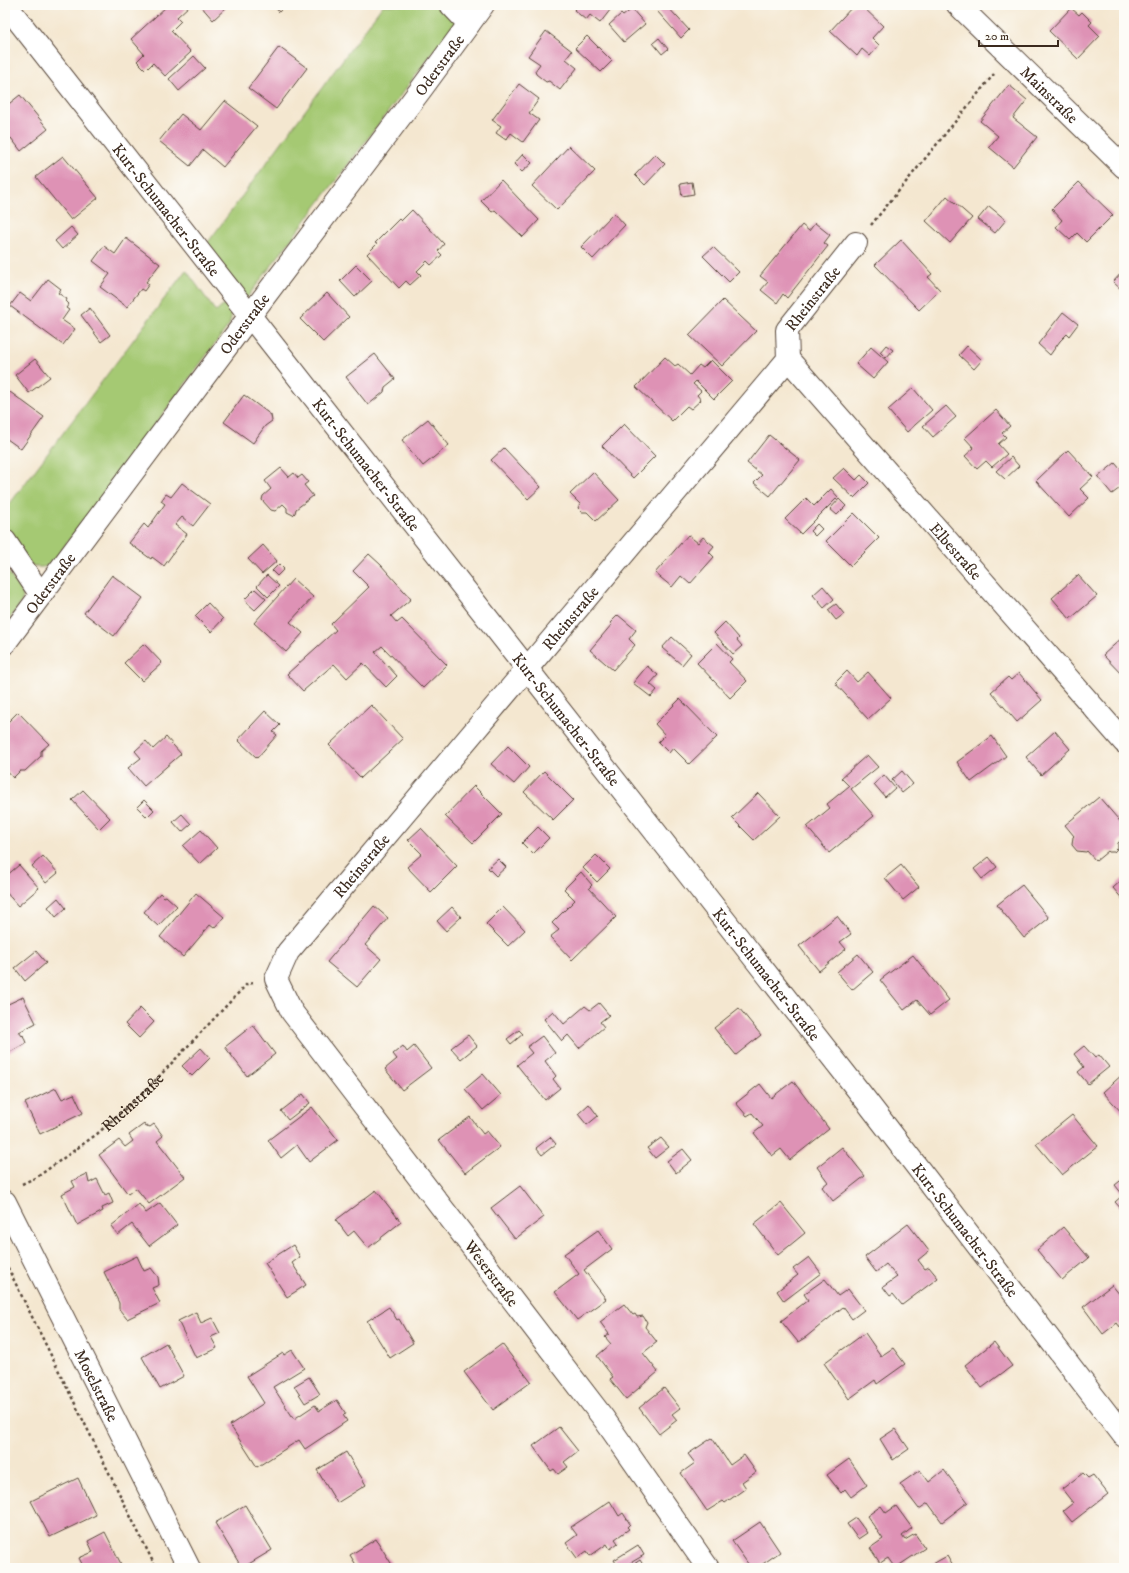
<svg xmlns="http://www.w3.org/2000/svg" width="1129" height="1573" font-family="'IM FELL DW Pica',serif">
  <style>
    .green { fill: #a5c973; stroke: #707a48 }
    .building { fill: #de92b5 }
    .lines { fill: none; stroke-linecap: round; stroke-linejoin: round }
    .street-casing { stroke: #574639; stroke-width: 24 }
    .path { stroke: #574639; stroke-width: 2.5; stroke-dasharray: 3 3; stroke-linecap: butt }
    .street { stroke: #fff; stroke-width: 22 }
    .labels { text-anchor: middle; stroke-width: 3.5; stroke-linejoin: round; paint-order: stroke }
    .street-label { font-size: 16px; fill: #3b2a1e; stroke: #fdfcf7 }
  </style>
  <rect width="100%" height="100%" fill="#fdfcf7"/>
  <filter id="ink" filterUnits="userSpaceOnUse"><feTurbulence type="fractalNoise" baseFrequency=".025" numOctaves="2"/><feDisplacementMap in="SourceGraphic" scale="8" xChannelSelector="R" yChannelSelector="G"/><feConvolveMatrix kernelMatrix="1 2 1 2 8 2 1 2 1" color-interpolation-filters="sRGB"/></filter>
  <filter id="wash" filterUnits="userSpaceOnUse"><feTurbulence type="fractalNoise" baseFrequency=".012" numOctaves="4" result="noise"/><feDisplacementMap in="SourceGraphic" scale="16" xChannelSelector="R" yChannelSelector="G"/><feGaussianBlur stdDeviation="0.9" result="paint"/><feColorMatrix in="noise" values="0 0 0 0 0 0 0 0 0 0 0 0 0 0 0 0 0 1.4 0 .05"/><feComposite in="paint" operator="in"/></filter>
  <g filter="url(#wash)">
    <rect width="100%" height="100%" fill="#f4e7d0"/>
    <path class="green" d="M383,5H469L246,299L206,245Z
      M186,270L216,312L226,303C233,311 232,316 229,325L52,563C44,569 36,568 28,563L5,527V510Z
      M5,567L14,581L19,580C30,600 17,608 5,624Z"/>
    <g id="blocks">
      <path class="building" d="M166,5H190L177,17L181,21L171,31L191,52L165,76L153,63L146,70L137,61L144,54L131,39L167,6Z
        M200,5H224L227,7L213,20Z
        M273,5H286L279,12Z
        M576,5H614L600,23L590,15L586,20L574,10L578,6Z
        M663,5H666L689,30L681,38L657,11Z
        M854,5H861L883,26L872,38L879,45L870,56L862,49L857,56L830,31Z
        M1071,8L1079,15L1082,12L1092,22L1089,25L1100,36L1078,59L1049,31Z
        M632,9L645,24L624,42L609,25L621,14L623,16Z
        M546,31L572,51L566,59L577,68L560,90L549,81L546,82L536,74L535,71L540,64L528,56Z
        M587,36L612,61L601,72L575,48Z
        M659,38L668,49L662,54L653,43Z
        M279,47L307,68L276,109L248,88Z
        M194,56L205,68L179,91L169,79Z
        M519,84L539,99L529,113L539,120L523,142L511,133L506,140L496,133L501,126L492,120Z
        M1009,85L1027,100L1013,118L1037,137L1013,167L989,147L998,136L980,121Z
        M20,95L48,129L21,151L11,138L7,139L5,136V107Z
        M225,101L257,126L223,167L203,150L190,166L159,141L181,114L201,130Z
        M569,146L595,171L557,210L532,186Z
        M523,154L532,163L522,172L514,164Z
        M655,154L665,164L645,185L635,175Z
        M63,156L98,198L71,220L36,177Z
        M501,180L539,220L523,237L495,210L492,212L481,201Z
        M692,182L694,194L682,196L680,184Z
        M1079,182L1113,215L1086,242L1077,233L1070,240L1056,227L1062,220L1052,209Z
        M947,196L972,218L950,243L926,221Z
        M989,206L1006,220L995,233L978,219Z
        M412,210L444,244L438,251L442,255L431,265L427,261L417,271L421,275L410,285L406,281L399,288L367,254L377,244L375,243L399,219L401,221Z
        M614,213L625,225L593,259L581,247Z
        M815,223L830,235L824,243L828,246L787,298L783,294L777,303L761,290L768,282L760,276L802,225L809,231Z
        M71,227L78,235L62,249L55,241Z
        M126,238L160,264L146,282L149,284L144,291L141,289L127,307L100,287L110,274L93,261L104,246L115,254Z
        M901,240L932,274L928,277L940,290L919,310L875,265Z
        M713,247L739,272L729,282L703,256Z
        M356,265L372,281L355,297L340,281Z
        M1124,270V292L1113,282Z
        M48,279L61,289L58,293L67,299L66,301L69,304L66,308L69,310L62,320L75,329L63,345L10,306L20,293L31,301Z
        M327,293L349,317L323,342L300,319Z
        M723,300L756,331L722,366L689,335Z
        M90,308L110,335L101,342L81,315Z
        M1063,312L1078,324L1069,336L1067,334L1060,341L1050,355L1038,344Z
        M886,345L893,350L886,358L880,352Z
        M967,346L982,360L974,369L959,355Z
        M871,347L888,362L873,379L856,364Z
        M375,354L395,379L385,387L384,392L368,405L346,377Z
        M665,357L675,366L678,364L690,375L699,365L703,368L711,360L732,381L714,399L696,381L693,384L701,391L697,395L701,400L691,409L687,406L672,421L636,387Z
        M35,359L50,377L29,393L15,375Z
        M913,388L932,410L907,432L888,410Z
        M10,392L44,417L21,449L7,439L5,442V399Z
        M244,395L271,415L272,421L265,426L253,443L224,422Z
        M946,406L956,417L933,437L923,426Z
        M996,410L1010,426L1002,433L1006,437L998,444L1007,454L992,467L986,461L977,469L965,456L974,448L965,438Z
        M428,419L449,445L423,466L402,440Z
        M624,424L655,456L633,478L602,446Z
        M769,435L800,460L770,496L754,483L762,475L747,463Z
        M504,448L541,487L528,499L491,460Z
        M1068,450L1093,477L1080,489L1089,498L1069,517L1036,481Z
        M1011,457L1019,466L1005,479L996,471Z
        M1115,463L1121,470L1124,467V485L1112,494L1098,477Z
        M281,468L289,477L294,473L298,478L302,475L308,482L304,485L313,496L296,509L295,513L293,515L287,512V508L283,504L275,511L271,510L262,500L263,496L271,489L265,481Z
        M844,468L856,480L861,475L869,483L854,498L833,478Z
        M593,472L619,500L596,521L587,512H582L578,508L580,504L570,494Z
        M182,483L210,504L193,526L182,517L175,525L187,534L164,566L152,557L151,559L129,543L144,524L148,528L165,504L161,501L166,494L171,497Z
        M831,489L838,497L801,534L785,519L806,498L814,506Z
        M839,499L846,506L837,515L830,509Z
        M854,513L879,538L851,566L826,541Z
        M817,524L822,529L815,536L810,531Z
        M688,535L698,543L703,537L714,546L709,552L714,557L690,584L681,576L672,587L655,573Z
        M263,545L277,561L262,574L248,559Z
        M369,554L381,565L411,599L391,616L397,623L402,619L447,665L423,688L382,646L375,652L397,676L386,687L363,663L347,678L334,664L303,691L287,674L336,630L331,624L369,587L353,571Z
        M279,564L284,569L277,576L272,571Z
        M112,575L143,598L114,636L84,613Z
        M267,575L279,586L268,597L257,586Z
        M1078,575L1097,596L1070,619L1052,598Z
        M293,579L313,597L290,622L303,633L286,652L254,623Z
        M823,586L834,599L824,608L813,595Z
        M255,589L266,599L255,610L244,600Z
        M208,603L223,619L211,632L195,616Z
        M836,604L844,614L836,620L828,610Z
        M618,615L636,630L629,639L635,645L613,670L590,650L612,624L610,623Z
        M725,622L739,638L737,640L742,646L733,654L714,633Z
        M1124,636V677L1103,655Z
        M672,637L691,654L682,665L662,648Z
        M717,643L732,659L729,662L747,681L730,698L697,663Z
        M144,644L162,663L142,681L124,663Z
        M647,666L658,675L650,684L657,690L651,697L633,683Z
        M847,671L857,682L868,672L891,698L868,719L835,683Z
        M1019,673L1042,700L1017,722L991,692L1008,677L1011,680Z
        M680,699L717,737L689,764L673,748L669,753L658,742L665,735L655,724Z
        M371,705L403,739L361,778L329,745Z
        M265,711L280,725L273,732L277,735L257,758L238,740Z
        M18,712L49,744L41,751V756L25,771H20L13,778L5,769V725Z
        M1055,731L1070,749L1041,775L1026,757Z
        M992,736L1006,756L971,782L957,762Z
        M166,737L181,754L144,786L128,768L141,758L135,751L146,741L153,749Z
        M508,746L529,767L514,784L491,764Z
        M867,755L878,767L851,789L874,816L829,853L807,827L830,808L827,804L849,786L841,778Z
        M544,771L573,800L553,820L524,792Z
        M902,771L913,784L902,793L892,780Z
        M884,775L895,788L885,797L874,784Z
        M474,786L502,814L473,843L445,816Z
        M83,790L110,818L99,829L72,800Z
        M758,793L780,816L754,840L732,818Z
        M1099,797L1124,826V837L1118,843V848L1114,852H1109L1108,851L1096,861L1087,851L1086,852L1077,851L1072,845L1073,837L1074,836L1065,825Z
        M144,800L154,810L147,817L137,807Z
        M182,814L191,824L182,832L173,822Z
        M538,827L549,838L533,854L522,843Z
        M421,828L457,866L431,892L407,867L422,854L408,840Z
        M201,830L217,848L200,864L183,846Z
        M596,855L610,869L597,882L583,868Z
        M43,856L58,873L46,883L32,866Z
        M989,857L997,867L982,879L974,869Z
        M498,859L506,867L496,876L488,868Z
        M19,865L39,888L18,906L5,891V877Z
        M901,865L919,887L903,900L885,878Z
        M581,872L592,885L589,888L616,917L572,960L550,937L559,930L552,923L575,900L564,889Z
        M1124,878V901L1113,888Z
        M1022,885L1049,918L1024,938L997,905Z
        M160,893L164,897L166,896L177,906L158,926L148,917L149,916L144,912Z
        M196,893L224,917L214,928L210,925L183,957L160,937Z
        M58,898L66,908L56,917L48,907Z
        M374,906L388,918L365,945L381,959L357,987L327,962Z
        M452,907L461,917L446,931L437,921Z
        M503,907L525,930L508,946L486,924Z
        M837,916L851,934L840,942L846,949L819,971L799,946Z
        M36,951L46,963L25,981L15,968Z
        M858,954L873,972L852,990L837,972Z
        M913,955L949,1000L930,1015L917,1000L904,1010L880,980Z
        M23,997L36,1023L19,1032L22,1036L23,1035L26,1043L5,1055V1002L6,1005Z
        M599,1003L609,1015L600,1022L604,1027L579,1048L568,1035L562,1041L544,1019L553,1011L564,1024L585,1006L590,1010Z
        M140,1008L154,1022L139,1038L125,1024Z
        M739,1008L761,1035L736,1055L714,1028Z
        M253,1025L275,1054L247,1076L225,1047Z
        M519,1030L523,1034L511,1044L507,1039Z
        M468,1035L477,1046L461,1059L451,1048Z
        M542,1036L555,1053L545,1061L556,1076L553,1079L560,1088L545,1100L517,1065L532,1053L527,1047Z
        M403,1046L407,1052L414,1046L431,1068L402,1090L385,1069L397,1059L393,1054Z
        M1084,1046L1095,1058L1099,1055L1109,1067L1088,1084L1078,1072L1084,1067L1074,1054Z
        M201,1048L210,1058L192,1076L182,1066Z
        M1124,1073V1115L1103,1092Z
        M483,1074L501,1095L483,1110L465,1089Z
        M793,1081L829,1129L790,1160L781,1149L772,1156L754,1133L763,1126L752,1113L747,1116L736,1103L760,1084L771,1098Z
        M56,1088L62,1099L74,1094L83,1113L40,1134L25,1103Z
        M303,1094L310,1103L288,1120L281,1111Z
        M589,1104L598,1116L587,1125L578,1114Z
        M312,1107L338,1140L309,1162L297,1145L281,1158L268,1140Z
        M1072,1115L1098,1146L1062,1175L1036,1144Z
        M470,1117L483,1134L487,1131L500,1147L465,1173L439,1140Z
        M144,1124L146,1127L148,1126L150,1127L154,1124L163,1136L157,1141L185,1177L149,1204L136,1188L128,1194L99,1155L119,1140L125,1147L133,1141L129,1135Z
        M550,1137L556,1144L542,1155L536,1148Z
        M661,1138L669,1147L655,1158L647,1148Z
        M842,1147L865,1176L833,1201L822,1187L828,1182L817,1167Z
        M683,1149L692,1160L676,1173L667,1161Z
        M87,1174L89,1183L97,1179L105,1195L109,1193L113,1203L102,1208L103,1211L77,1225L62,1194L75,1187L72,1181Z
        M1124,1178V1212L1115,1202L1123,1195L1115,1185Z
        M520,1186L544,1217L515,1239L491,1208Z
        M376,1190L401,1222L368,1248L354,1231L348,1236L336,1220Z
        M160,1203L177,1225L149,1246L132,1224L118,1235L111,1226L139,1204L146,1213Z
        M781,1203L805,1233L778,1255L754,1224Z
        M908,1224L929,1251L918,1260L925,1269L929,1267L938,1278L902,1305L893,1294L890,1296L883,1287L897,1277L886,1264L876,1272L865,1257Z
        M1063,1227L1089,1258L1062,1280L1037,1250Z
        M598,1230L612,1249L584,1270L606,1299L577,1320L555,1292L579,1274L564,1254Z
        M293,1245L300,1257L292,1263L306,1285L287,1297L265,1263Z
        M137,1256L144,1271L151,1268L158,1277L159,1285L152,1288L160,1303L127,1319L119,1309V1303L104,1272Z
        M809,1257L821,1273L784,1301L777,1291L798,1275L793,1269Z
        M825,1279L838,1296L848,1289L864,1310L852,1319L843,1307L806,1337L798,1342L781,1321L808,1300L804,1294Z
        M1112,1285L1124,1300V1324L1120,1327L1117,1323L1103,1334L1083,1307Z
        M624,1304L633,1315L635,1314L637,1317L643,1316L647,1322L645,1327L657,1342L643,1353L658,1372L626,1399L610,1379L613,1377L597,1356L611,1344L605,1337L609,1334L600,1322Z
        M389,1307L397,1320L399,1319L413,1343L390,1358L367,1321Z
        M196,1312L201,1323L212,1318L220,1333L211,1337L217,1348L196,1358L178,1321Z
        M865,1333L881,1356L893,1348L905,1364L877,1384L875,1380L849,1399L824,1363Z
        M994,1342L1012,1366L982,1388L965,1365Z
        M166,1343L184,1376L160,1389L142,1357Z
        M502,1344L531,1382L493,1410L464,1372Z
        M292,1350L304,1368L273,1387L294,1419L315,1405L319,1411L337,1400L346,1414L343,1415L347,1421L305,1449L299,1440L257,1467L230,1425L264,1403L247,1376L283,1353L284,1355Z
        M309,1377L320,1394L305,1403L294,1386Z
        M664,1388L680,1408L672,1414L677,1420L659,1434L639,1408Z
        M559,1427L578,1451L564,1462L568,1467L558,1474L554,1469L551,1471L533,1446Z
        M895,1429L909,1449L893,1460L880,1439Z
        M712,1438L730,1465L744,1455L756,1472L742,1482L746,1488L725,1503L723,1501L707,1511L681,1473L695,1463L688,1454Z
        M346,1452L366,1485L337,1503L317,1470Z
        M849,1459L867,1485L851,1497L845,1489L841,1493L827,1475Z
        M920,1470L929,1482L944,1470L968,1502L942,1522L928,1503L919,1509L900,1484Z
        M1083,1473L1088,1478L1093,1475L1108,1494L1072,1522L1063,1511L1073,1503L1062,1489Z
        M78,1478L96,1515L50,1537L31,1501Z
        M610,1501L619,1516L623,1513L630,1524L627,1527L629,1529L615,1539L618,1543L610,1549L607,1544L590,1556L587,1551L577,1558L566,1543L577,1535L571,1527Z
        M245,1505L272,1550L242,1568L215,1523Z
        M881,1506L886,1513L896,1506L912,1528L902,1536L905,1540L915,1534L925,1548L895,1568L888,1558L880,1563L870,1548L883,1539L867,1516Z
        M856,1518L867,1533L858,1539L847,1524Z
        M760,1522L780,1552L757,1568H751L732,1541Z
        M105,1532L123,1568H84L79,1558L93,1552L88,1541Z
        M376,1539L394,1568H358L350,1555Z
        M638,1545L644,1555L622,1568H619L614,1560Z
        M947,1556L954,1568H933L931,1565Z
        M640,1560L645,1568H628Z"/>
    </g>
  </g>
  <g filter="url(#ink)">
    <use href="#blocks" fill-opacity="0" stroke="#574639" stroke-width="1"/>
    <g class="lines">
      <defs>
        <g id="street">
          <path id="s2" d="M6,5L861,1094L1124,1436"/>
          <path d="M451,5L469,24"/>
          <path id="s3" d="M958,5L1124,167"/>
          <path id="s4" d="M788,359L1124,742"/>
          <path d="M5,541L41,595"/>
          <path id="s5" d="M5,643L249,317L422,88L483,5"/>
          <path id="s6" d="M5,1202L189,1568"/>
          <path id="s7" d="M708,1568L604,1419L292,1012L276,979L288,952L788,359L787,330L856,243"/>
        </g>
      </defs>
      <use href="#street" class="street-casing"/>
      <g class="path">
        <path d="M871,225L994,74"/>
        <path id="s1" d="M22,1184L37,1177L97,1134L148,1088L247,984L253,983"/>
        <path d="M5,1262L156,1568"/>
      </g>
      <use href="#street" class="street"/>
    </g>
  </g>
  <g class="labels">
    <g class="street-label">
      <text dy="6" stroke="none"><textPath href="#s5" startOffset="723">Oderstraße</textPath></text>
      <text dy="6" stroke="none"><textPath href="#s3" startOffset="128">Mainstraße</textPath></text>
      <text dy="6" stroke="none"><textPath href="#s2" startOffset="260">Kurt-Schumacher-Straße</textPath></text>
      <text dy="6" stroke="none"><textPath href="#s7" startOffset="1606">Rheinstraße</textPath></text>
      <text dy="6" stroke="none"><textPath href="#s5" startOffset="399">Oderstraße</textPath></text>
      <text dy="6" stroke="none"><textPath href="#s2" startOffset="584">Kurt-Schumacher-Straße</textPath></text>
      <text dy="6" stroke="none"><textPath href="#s4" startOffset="255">Elbestraße</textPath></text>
      <text dy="6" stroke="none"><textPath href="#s5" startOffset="75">Oderstraße</textPath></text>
      <text dy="6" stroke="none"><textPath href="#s7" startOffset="1198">Rheinstraße</textPath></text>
      <text dy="6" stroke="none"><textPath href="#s2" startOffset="908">Kurt-Schumacher-Straße</textPath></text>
      <text dy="6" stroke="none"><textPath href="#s7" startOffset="874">Rheinstraße</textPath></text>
      <text dy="6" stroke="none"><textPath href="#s2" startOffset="1232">Kurt-Schumacher-Straße</textPath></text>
      <text dy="6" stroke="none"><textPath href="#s1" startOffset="138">Rheinstraße</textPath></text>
      <text dy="6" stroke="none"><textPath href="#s2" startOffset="1556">Kurt-Schumacher-Straße</textPath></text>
      <text transform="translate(492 1273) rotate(53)" y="6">Weserstraße</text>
      <text dy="6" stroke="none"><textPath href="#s6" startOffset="205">Moselstraße</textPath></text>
    </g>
  </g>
  <rect width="1129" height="1573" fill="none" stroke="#fdfcf7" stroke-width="20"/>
  <path d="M979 40v6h79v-6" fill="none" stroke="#3b2a1e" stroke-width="2"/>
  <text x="985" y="40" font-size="12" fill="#3b2a1e" stroke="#fdfcf7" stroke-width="3" paint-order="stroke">20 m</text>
</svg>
